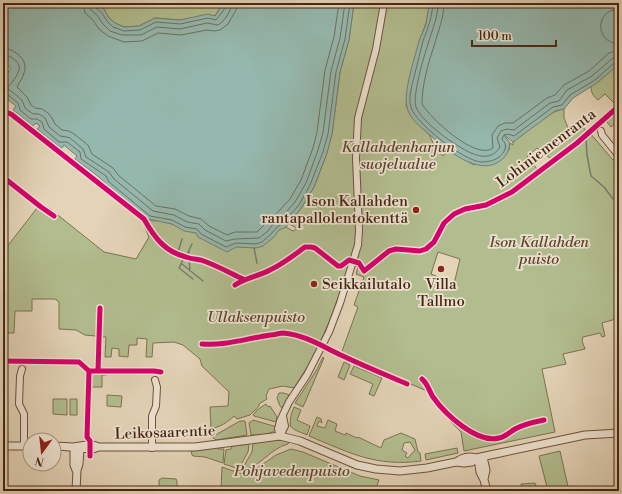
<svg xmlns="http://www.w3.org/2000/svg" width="622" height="494" font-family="'Libre Bodoni',serif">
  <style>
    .green { fill: #b2bd8f; stroke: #7d7251; fill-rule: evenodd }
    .water { fill: #95b8ae; stroke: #767e70 }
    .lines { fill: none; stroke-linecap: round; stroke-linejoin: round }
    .shore { stroke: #6e7060; stroke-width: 1 }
    .stream { stroke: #767e70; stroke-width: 1.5 }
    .minor-casing { stroke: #6f523c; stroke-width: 8 }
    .tertiary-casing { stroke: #6f523c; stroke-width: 9 }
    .minor { stroke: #ede2d0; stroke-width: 6 }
    .tertiary { stroke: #ede2d0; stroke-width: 7 }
    .cycleway-casing { stroke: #ede2d0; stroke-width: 8 }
    .cycleway { stroke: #d6006c; stroke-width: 5 }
    .poi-dot { fill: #8f2418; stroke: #ede2d0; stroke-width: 1.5 }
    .labels { text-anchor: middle; stroke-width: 3.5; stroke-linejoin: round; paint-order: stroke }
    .park-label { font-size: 15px; font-style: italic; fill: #5d452c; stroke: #ede2d0 }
    .street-label { font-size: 15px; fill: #482713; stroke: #ede2d0 }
    .poi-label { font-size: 15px; fill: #482713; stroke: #ede2d0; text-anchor: end }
  </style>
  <rect width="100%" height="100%" fill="#e3d3b7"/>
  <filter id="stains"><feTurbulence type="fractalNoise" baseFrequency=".005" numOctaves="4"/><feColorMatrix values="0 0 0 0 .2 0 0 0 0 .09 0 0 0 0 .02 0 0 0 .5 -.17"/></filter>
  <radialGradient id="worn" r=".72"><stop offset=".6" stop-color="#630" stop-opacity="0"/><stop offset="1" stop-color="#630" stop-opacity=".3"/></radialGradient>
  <path class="green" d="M96,3H223L215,16L180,20L155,18L139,26L124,27L115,23L109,18L104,9Z
    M354,3H430L426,23L420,40L408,87L406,106L423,129L429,134L435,147L443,156L448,150L474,165L509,150L510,143L513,145V142C527,131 546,112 564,109V118L568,128L570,126L575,132L582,126L587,132L590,133L613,160L617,157L619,160V318L602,323L605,336L602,337L600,333L583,337L582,341L585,349L563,354L566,364L542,369L555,432L464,451L461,432L446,417L427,391L341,354L358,307L354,305L364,277L356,274L358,267L350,264L330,320L314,356L294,388L283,386L269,389L266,396L267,399L259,404V406L250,415L237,419L234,416C228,422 219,428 211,428L210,407L228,406L229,392L202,366L200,359L183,345L174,342L153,343L152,357H146L147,339L137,338V345H129L128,357L119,356V349L112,348L111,357H105L106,337L85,335L76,330L59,329V302L55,299H32V311H15L14,333H5V331H3V252L37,208H49L104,252L136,259L149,237L143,223L148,219L153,221L161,220L196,233L256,248L282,225L293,231L297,229L289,223L302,207L314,187L327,153L332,134L340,72L349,40ZM537,148L551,159L537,169L527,157ZM438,252L460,259L454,284H437L438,277L431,274Z
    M619,32V108L605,94L598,100C593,96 591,93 591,86Z
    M616,113L619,115V120L611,127L607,122L608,119Z
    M323,357L324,358L303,407L295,403L316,371Z
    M344,362L350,365L344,380L338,377Z
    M354,366L382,378L374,396L369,394L373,384L350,374Z
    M91,373H106V375H102V387H91L90,392V375Z
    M279,393H284L289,395L282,408L280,406L277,398Z
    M107,395L122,396L121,407L107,406Z
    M53,399H67V415L53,414Z
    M70,399H77V415H70Z
    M266,404L268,407L270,406L277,417L276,422L254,416L253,415L257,410Z
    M294,407L301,410L297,420L310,426L307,435L295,430L290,426L291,415Z
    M317,417L321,419L322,423L319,421L317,426L325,428L328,420L337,424L335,431L345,435L346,433L357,438L358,437L381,448L384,440L401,433L415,439L418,452L420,453L421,461C376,467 350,453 309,436ZM410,442L415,450L408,458L405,456L407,453L402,450L404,443Z
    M253,420L277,427C272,436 260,435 251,435L249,423Z
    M240,421H245L247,435L216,440L212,437Z
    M273,440L289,441L288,444C271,448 261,466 244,470L242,469L252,452L253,443Z
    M249,444L248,452L239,468H236L224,464L226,450L231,449L232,446Z
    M217,448L218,449H224L223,463L205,457L193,456L192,455L191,451Z
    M457,448L458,453L426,460L425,454Z
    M291,449L303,452L360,476L379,480L375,491H221L222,467L239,473L246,474L250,473L276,455Z
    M560,451L569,491H548L539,456Z
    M162,478L176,479L177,481V491H159V480Z
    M535,483L536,485L534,491H522L521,484Z"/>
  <path class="water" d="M3,3H96L104,9L109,18L115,23L124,27L139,26L155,18L180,20L208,14L215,16L223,3H354L349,40L340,72L332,134L327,153L314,187L302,207L286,227L279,230L274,237L263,246L256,248L236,247L227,252L198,237L196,233L184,231L172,224L148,219L105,184C104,179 81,164 75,159L77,156L64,145L62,148L58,146L37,129L40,126L36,123L33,126L13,110L16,106L3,96V80L11,68L3,63Z
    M430,3H619V23L615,26L619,31V64L597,83L573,98L564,109L555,111L513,142L504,135L510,143C509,151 506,157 500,161C479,177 445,149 430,135C422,128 409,119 407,107C403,92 415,57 419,41C421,35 424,30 426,24C427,17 428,10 430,3Z"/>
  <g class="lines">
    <path class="shore" d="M83,3L85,13L92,19L99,29L108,36L124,42L142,41L158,33L181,35L207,30L214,31L220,30L228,24L236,10L238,3
      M89,3L90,9L97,15L103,24L110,31L122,35H141L157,27L180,29L207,23L218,25C225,21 231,11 232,3
      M94,3L95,7L101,12L107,21L113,27L124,31L140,30L156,22L180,24L208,18L216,20L226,7L227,3
      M433,3C432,17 428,28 423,41C420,53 417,65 414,77C412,86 408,98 411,107C415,123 464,161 481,162C487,162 494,161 499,157C502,155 507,149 505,144C505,142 503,141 502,139L504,135L508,134L514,136L553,107L562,105L570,95L595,80L615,62L619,61
      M438,3C438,18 432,30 428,44C424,56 412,96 416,107C422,123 456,146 471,153C483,158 493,158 500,147L497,138L501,131L507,129L514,130L550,103L559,101L567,90L592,76L613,58L619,56
      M444,3C444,18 438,31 434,46C428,64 422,85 422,104C430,118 476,161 493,148L492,135L498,126L505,123H513L547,98L555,95L564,85L589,71L609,53L619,50
      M619,9C594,10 595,43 619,44
      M3,48C15,49 29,60 24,73C23,78 19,82 17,87L27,97L31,105L35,108L42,109L48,113L52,118L55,124L62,130L69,131L74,134L88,145L92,154L113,168L118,175L156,206L175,209L189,216L201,219L209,226L227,235L235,232H257L269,220L277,213L290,199L301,180L313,148L317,132L325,70L334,37L339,3
      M3,55C8,55 11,57 15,60C26,68 13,81 7,88L22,100L25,108L33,114H39L45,118L47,122L49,127L60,136L67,137L70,138L83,149L86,157L109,172L114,179L153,211L174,215L187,222L199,224L205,230L226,241L235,239L259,238L268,231L273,224L280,219L295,202L306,183L318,150L323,133L331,71L340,38L345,3
      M3,93L7,94L18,103L20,110L31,119H37L42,122L44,129L59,142H67L80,152L81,159L106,176L109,182L150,216L172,220L185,227L197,229L201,234L226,247L236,243L256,244L262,242L271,234L277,227L283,223L299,205L310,185L323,152L328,134L336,72L345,39L350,3"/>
    <path class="stream" d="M586,139L587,155L591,176L604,187L613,199
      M254,248L257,263
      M189,250V256
      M178,252L182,239
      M186,256L192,244
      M184,258L179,268L193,279
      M189,259L190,271
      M182,264L203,281"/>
    <defs>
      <path id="minor" d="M601,131L602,135L619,156
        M22,369L20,376L19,404L24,414V446
        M280,436L278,429L280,421L289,402L307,375L329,332L340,303L358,245L359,230L356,158L358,118L376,49L384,3
        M280,436L285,426L283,416
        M152,448V416L156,406L157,387L155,380"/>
      <path id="tertiary" d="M3,446H30
        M54,446C60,446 67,447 73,447C83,446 89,443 99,447H195L280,436L300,441L357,465L376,469L400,471L427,468L456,462L464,463L472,462L476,458L495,454L585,435L619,433
        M74,447V465L76,470
        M78,448L93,449L99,447
        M483,457L486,470L484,479
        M478,458L480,472L484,480L487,491
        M456,462C463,457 468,456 476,458
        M76,491L77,470L79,464L80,449"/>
    </defs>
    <use href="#minor" class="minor-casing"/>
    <use href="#tertiary" class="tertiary-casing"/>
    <use href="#minor" class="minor"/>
    <use href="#tertiary" class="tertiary"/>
    <defs>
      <path id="cycleway" d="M3,111L11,114L144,219C154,237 165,252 186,257C191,259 196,259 201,260C216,265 230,273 243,279
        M3,177L41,207L54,216
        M235,285C245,278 259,276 270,270C283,264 294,255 305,247H311L315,248L338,266H341L349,260L359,263L364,271L389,251L396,249L420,251L426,249L434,242L444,223L454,214L465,209L486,205L512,192L577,143L619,106
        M202,344C225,346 248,338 271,335C275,335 279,333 283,333C306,335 323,347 343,356C364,366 386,375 407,384
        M3,361L79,362L89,371H154L161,372
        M89,371L87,437L90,441V456
        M98,371L100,308
        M422,379C428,384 429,391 433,397C445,414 477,444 499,438C505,437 510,432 515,429C524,424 534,422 544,420"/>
    </defs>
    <use href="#cycleway" class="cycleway-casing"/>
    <use href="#cycleway" class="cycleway"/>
  </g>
  <g class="poi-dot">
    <circle cx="416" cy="210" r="4"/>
    <circle cx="441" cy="269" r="4"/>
    <circle cx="314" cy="284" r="4"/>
  </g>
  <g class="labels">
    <g class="park-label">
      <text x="398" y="152">Kallahdenharjun<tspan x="398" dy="17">suojelualue</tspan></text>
      <text x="539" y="247">Ison Kallahden<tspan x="539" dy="17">puisto</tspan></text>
      <text x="256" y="322">Ullaksenpuisto</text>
      <text x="292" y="476">Pohjavedenpuisto</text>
    </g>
    <g class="street-label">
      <text transform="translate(546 148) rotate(-37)" y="5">Lohiniemenranta</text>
      <text transform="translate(165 432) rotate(-2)" y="5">Leikosaarentie</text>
    </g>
    <g class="poi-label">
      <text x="408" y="206">Ison Kallahden<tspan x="408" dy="17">rantapallolentokenttä</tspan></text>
      <text x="322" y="289" text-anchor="start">Seikkailutalo</text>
      <text x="441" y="289" text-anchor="middle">Villa<tspan x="441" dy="17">Tallmo</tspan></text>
    </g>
  </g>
  <rect width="622" height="494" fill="none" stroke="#e3d3b7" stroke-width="16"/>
  <rect x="4" y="4" width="614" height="486" fill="none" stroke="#482713" stroke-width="2"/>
  <rect x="8" y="8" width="606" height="478" fill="none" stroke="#482713"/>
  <g transform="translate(42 452) rotate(195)"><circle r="19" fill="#ede2d0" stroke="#ab9784"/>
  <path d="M0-3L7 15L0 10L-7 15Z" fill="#8f2418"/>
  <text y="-6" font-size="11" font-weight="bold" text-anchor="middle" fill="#482713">N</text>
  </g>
  <path d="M472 40v6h84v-6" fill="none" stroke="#482713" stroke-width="2"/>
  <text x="478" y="40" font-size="12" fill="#482713" stroke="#ede2d0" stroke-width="3" paint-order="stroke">100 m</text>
  <rect width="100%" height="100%" filter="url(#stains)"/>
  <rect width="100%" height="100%" fill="url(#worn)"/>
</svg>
